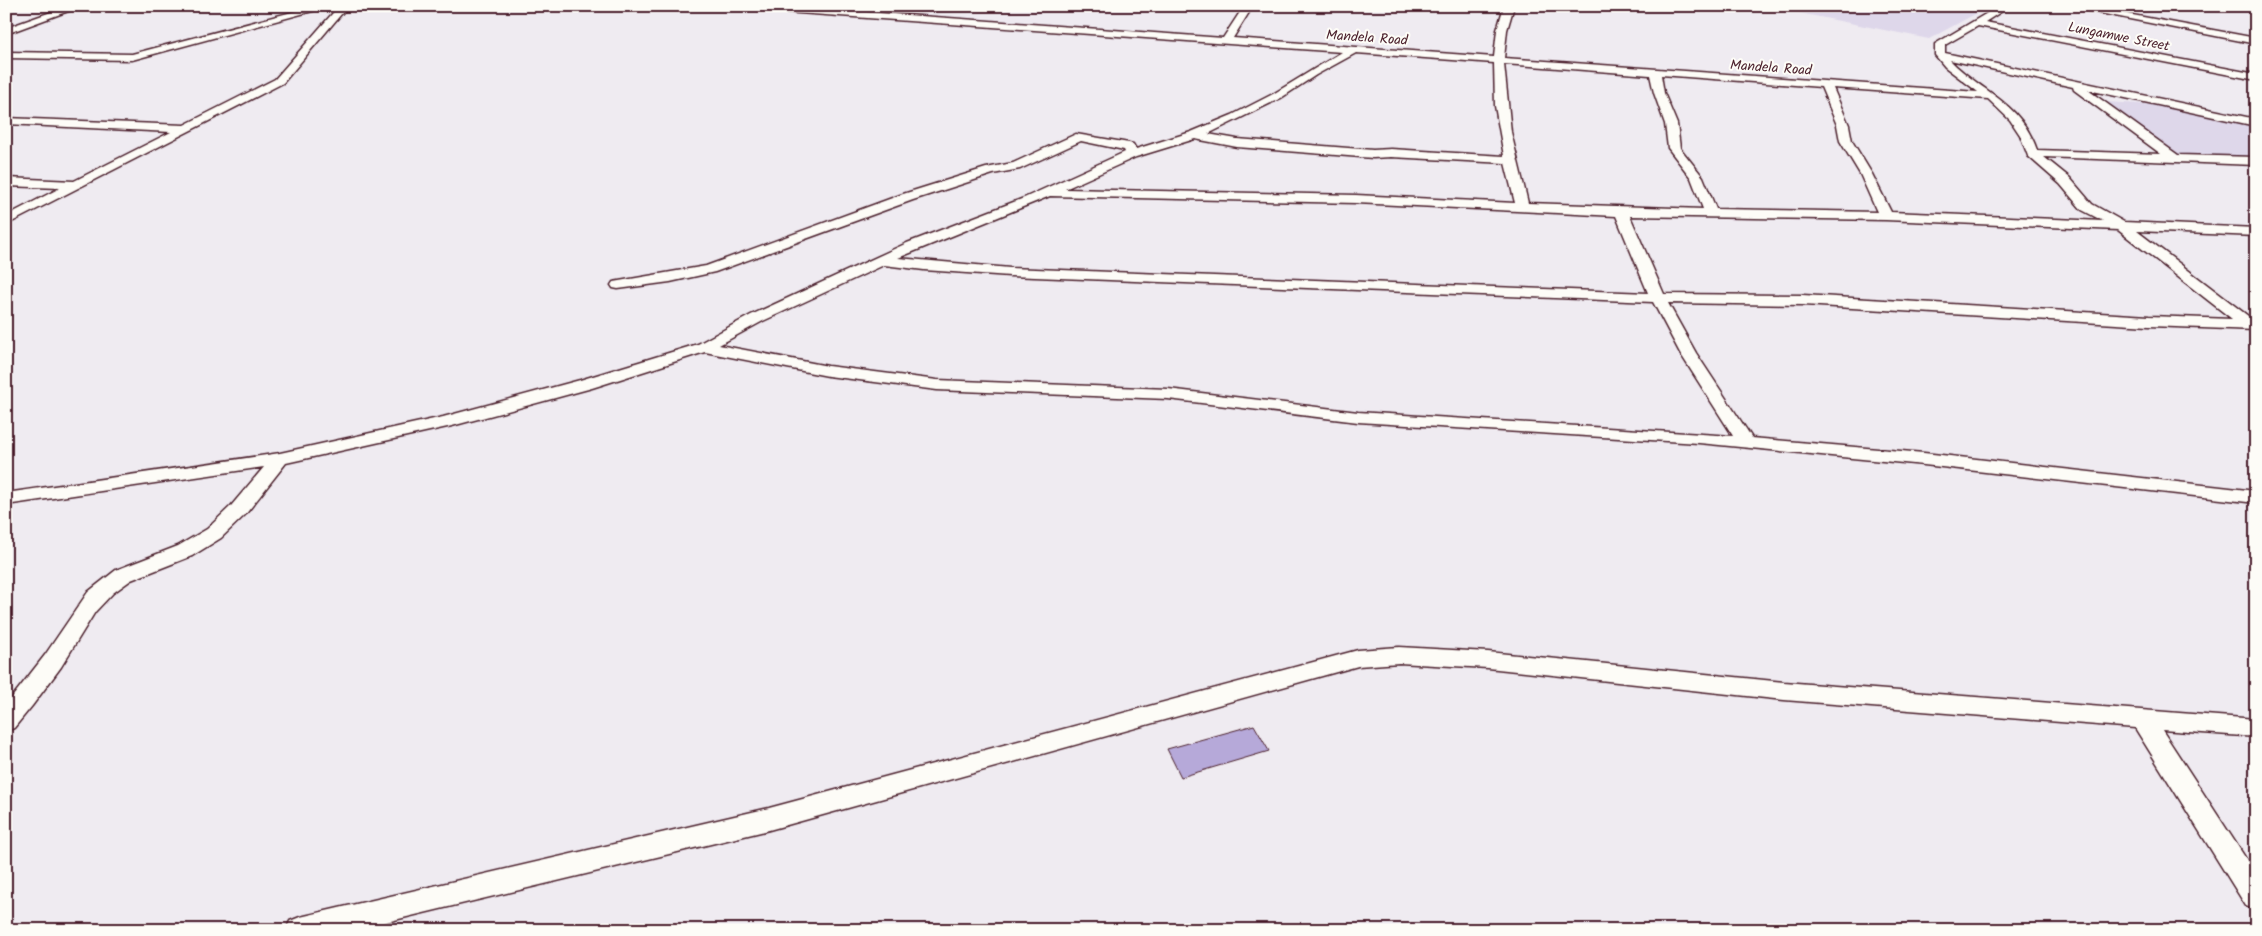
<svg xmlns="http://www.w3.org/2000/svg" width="2262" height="936" font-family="Kalam,sans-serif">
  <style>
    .built { fill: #ded7ea }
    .building { fill: #b6a9d9; stroke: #4a1f2b }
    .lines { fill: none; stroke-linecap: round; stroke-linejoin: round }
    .minor-casing { stroke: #4a1f2b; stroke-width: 3 }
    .minor { fill: #fdfcf7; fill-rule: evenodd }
    .labels { text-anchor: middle; stroke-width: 4; stroke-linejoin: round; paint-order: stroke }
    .far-street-label { font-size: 14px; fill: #4a1f2b; stroke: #fdfcf7 }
  </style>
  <rect width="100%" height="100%" fill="#efebf1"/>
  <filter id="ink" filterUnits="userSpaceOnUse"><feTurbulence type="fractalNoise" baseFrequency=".02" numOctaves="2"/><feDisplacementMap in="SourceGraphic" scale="10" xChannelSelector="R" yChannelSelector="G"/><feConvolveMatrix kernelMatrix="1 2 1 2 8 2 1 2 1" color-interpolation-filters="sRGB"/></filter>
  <g filter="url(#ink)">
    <path class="built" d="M1778,6H1987L1988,7L1929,39L1775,8Z
      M2105,102L2162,105L2256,126V158L2178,155Z"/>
    <path class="building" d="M1254,725L1269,751L1181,777L1167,749Z"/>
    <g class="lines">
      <defs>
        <path id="minor" d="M68,6H82L6,34V28Z
          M315,6H331L132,60L6,58V52L132,54Z
          M339,6H348L283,83L6,225V216L60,188L6,186V178L74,181L171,132L6,124V118L184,125L275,79Z
          M737,6H783L1223,38L1244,6H1253L1233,38L1494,57L1497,30L1504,6H1514L1507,30L1504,58L1978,92L1945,67L1935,55V44L1999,6H2010L1985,22L2256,74V80L1978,26L1945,45V53L2256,119V126L2088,90L2178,155L2256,157V165L2044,157L2070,178L2092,204L2124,222L2256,228V236L2137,231L2252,319H2256V330L2149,326L1803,305L1668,303L1696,353L1752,438L1924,453L2256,491V503L1924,465L1699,443L1358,422L1168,399L937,390L828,376L705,352L592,388L452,426L286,463L245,515L221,538L192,556L131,580L113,593L95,612L61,667L32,706L14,728L6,731V705L45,655L88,592L116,570L178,546L207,529L231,506L264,467L6,505V493L280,453L443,417L580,380L698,344L751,315L907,243L1024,198L1125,152L1124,150L1081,141L1020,169L993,174L913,200L715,272L670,282L618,289L613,288L611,285L613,282L706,266L903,194L986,168L1013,163L1076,134L1129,143L1133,144L1136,149L1191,132L1232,115L1273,94L1342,52L741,9ZM1356,53L1494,63L1495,106L1504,156L1391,149L1373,150L1237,139L1208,134L1281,98L1316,75ZM1950,60L2073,87L2074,90L2161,154L2037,150C2020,101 1982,93 1950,60ZM1504,64L1650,75L1654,93L1665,124L1668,148L1691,178L1703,209L1528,203L1511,132ZM1661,75L1821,87L1837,125L1840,141L1860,174L1877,212L1716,209L1703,177L1680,148L1677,124L1664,93ZM1833,88L1988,99L2010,120L2020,135L2028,156L2060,184L2082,210L2103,221L1891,212L1872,174L1852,141L1849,125ZM1195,139L1237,147L1373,158L1391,157L1505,163L1515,203L1356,195L1065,189L1136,157ZM1050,196L1356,203L1616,216L1648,293L1010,268L898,258ZM1630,216L1886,220L2118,230L2232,319L2149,316L1803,295L1664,294ZM884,265L924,270L1010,276L1653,302L1680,353L1733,436L1358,412L1168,389L937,380L828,366L719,345L763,321Z
          M2064,6H2084L2256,38V44Z
          M1399,647L1488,652L1784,682L2256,719V737L2162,730L2256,874V910L2246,906L2135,728L1784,700L1488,668L1399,663L1358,666L769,830L353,930H286L290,921L300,917L769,808L1358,650Z"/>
      </defs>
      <use href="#minor" class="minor-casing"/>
      <use href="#minor" class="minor"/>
    </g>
  </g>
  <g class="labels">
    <g class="far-street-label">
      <text transform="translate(2119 36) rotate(11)" y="5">Lungamwe Street</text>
      <text transform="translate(1367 37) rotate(4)" y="5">Mandela Road</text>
      <text transform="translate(1771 67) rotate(4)" y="5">Mandela Road</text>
    </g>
  </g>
  <rect width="2262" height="936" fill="none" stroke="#fdfcf7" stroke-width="25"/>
  <rect x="12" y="12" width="2237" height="911" fill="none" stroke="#4a1f2b" stroke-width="2" filter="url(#ink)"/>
</svg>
